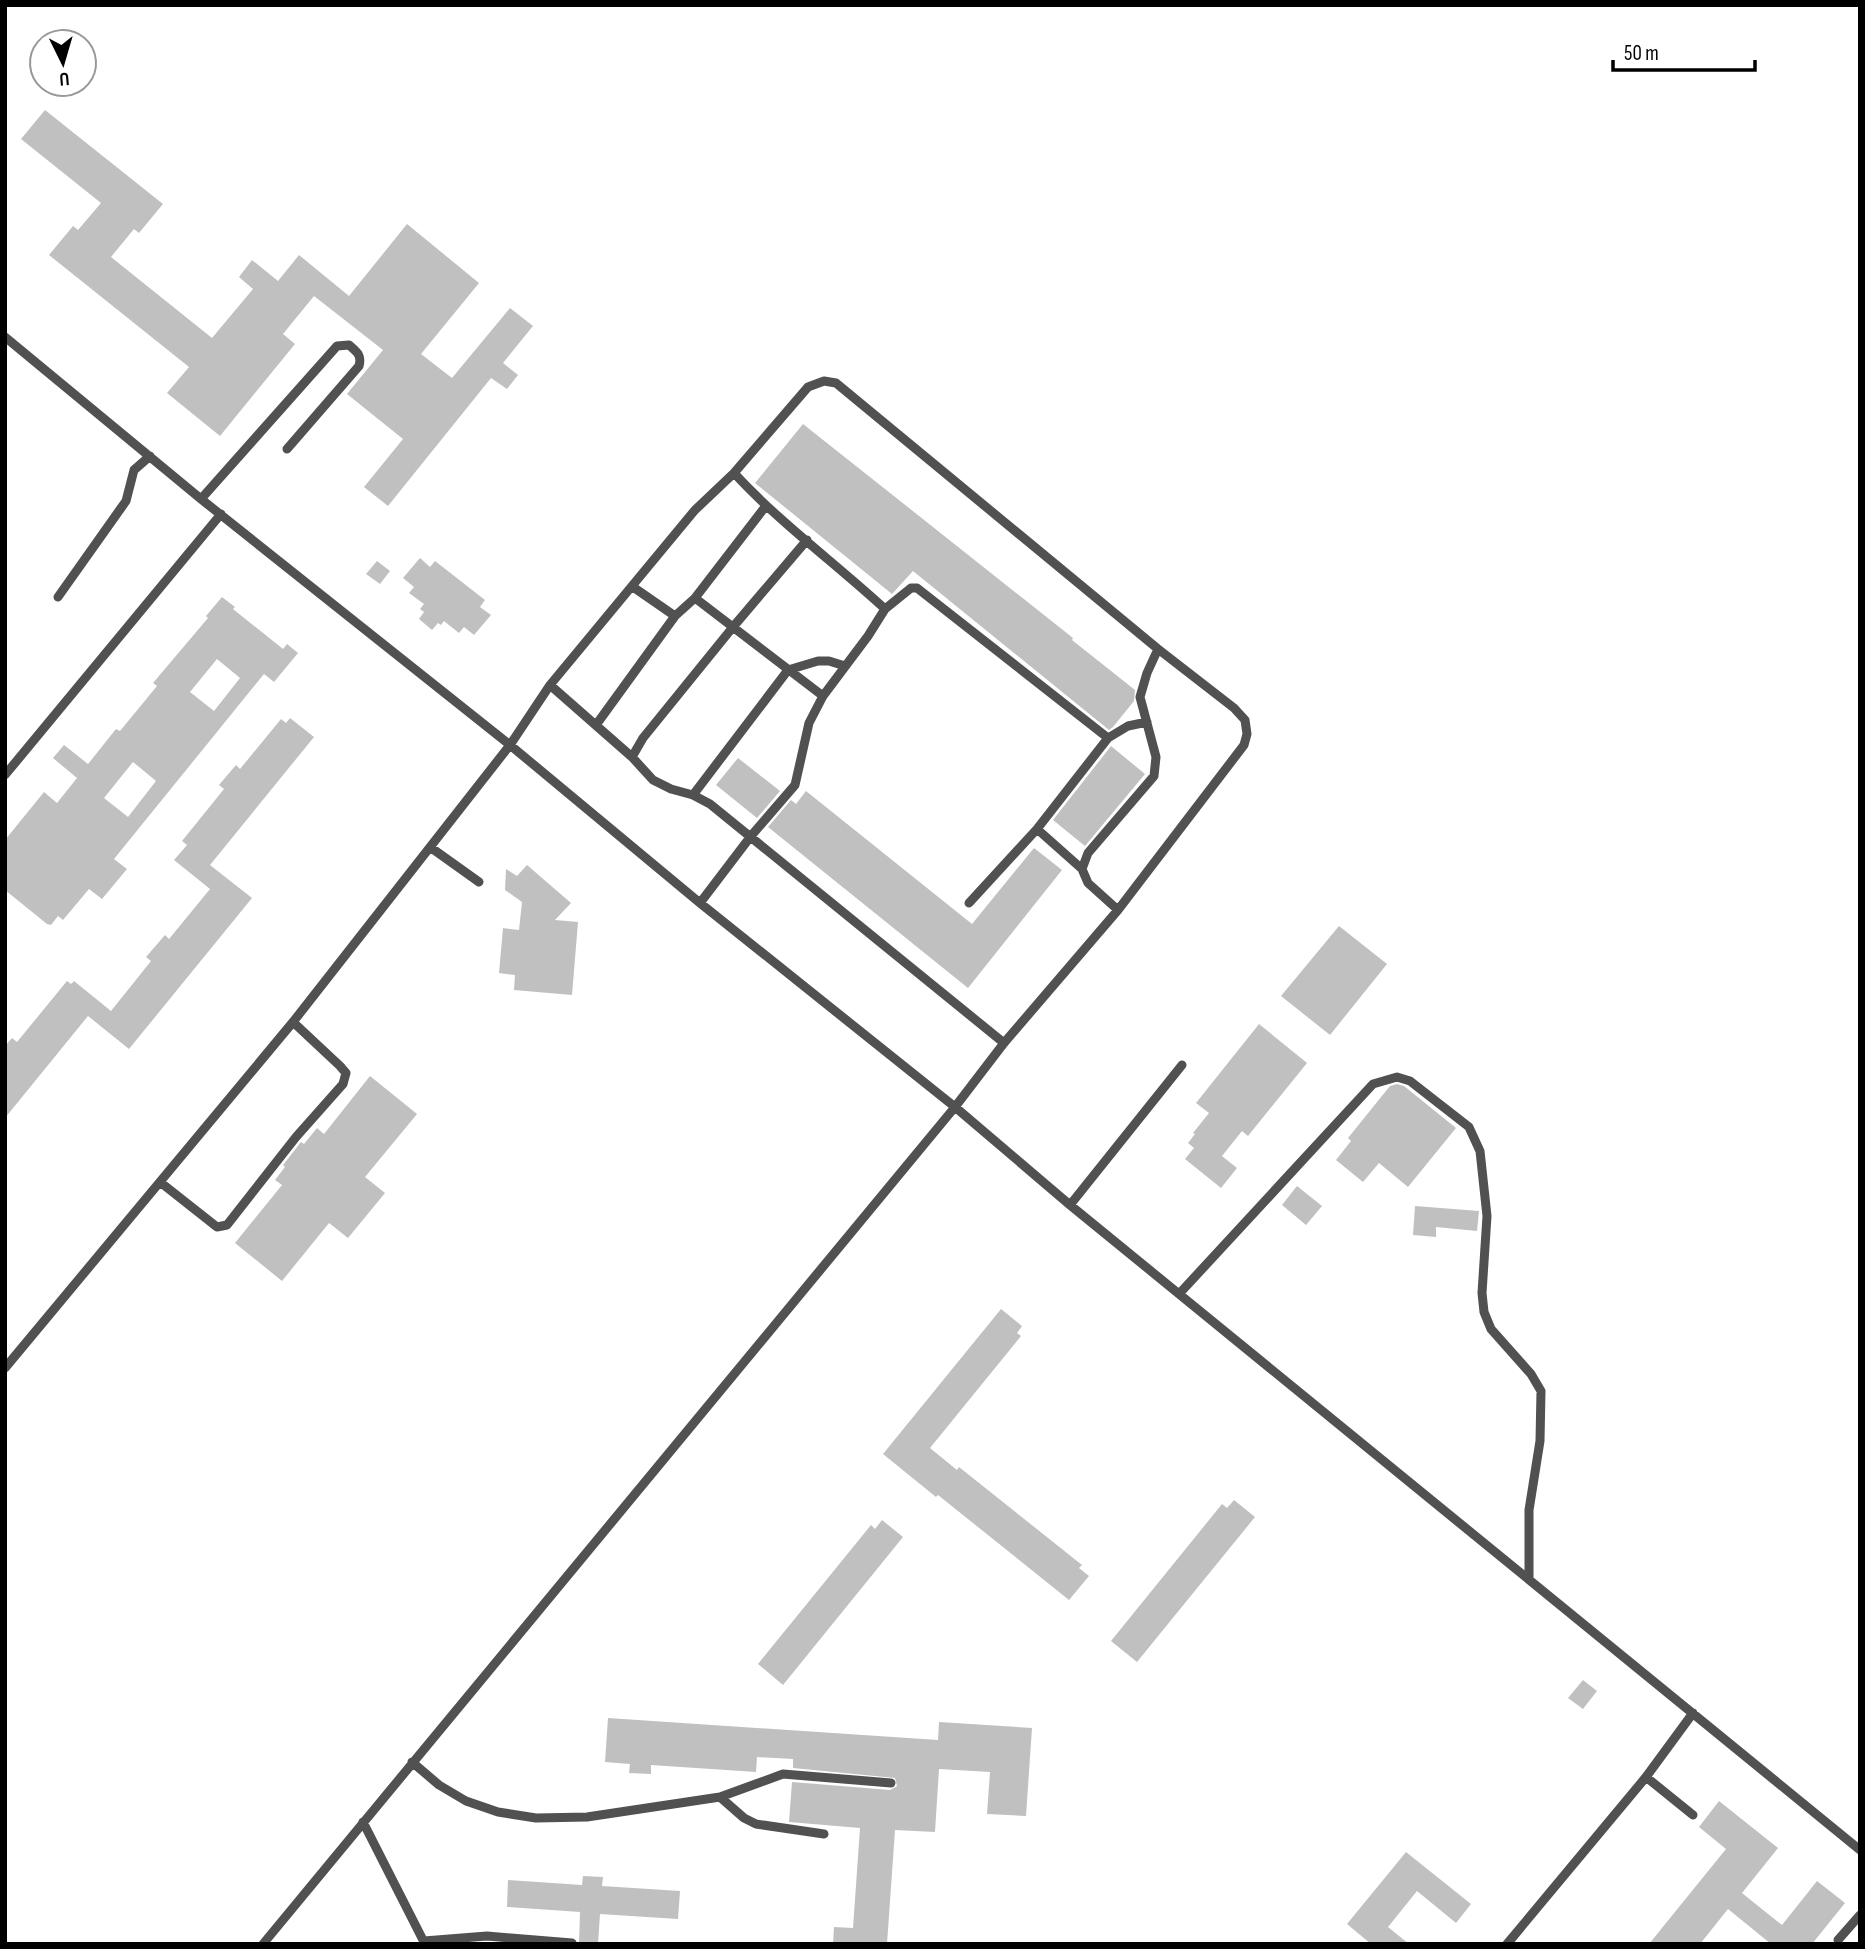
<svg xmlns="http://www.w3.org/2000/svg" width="1865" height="1949" font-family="'Sofia Sans Condensed',sans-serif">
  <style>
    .building { fill: #c0c0c0; fill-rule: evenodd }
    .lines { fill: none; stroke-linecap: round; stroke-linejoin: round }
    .service { stroke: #515151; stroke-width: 9 }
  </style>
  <rect width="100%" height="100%" fill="#fff"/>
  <path class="building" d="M45,110L163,204L139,233L134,229L111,257L212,338L253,289L239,277L252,260L278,281L299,255L349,296L407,224L479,283L421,354L452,378L510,308L533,326L503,363L518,375L507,389L491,378L388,506L364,487L403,439L347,394L383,350L314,296L283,334L295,344L220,436L167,393L189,367L49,255L73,226L78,230L101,203L21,139Z
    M803,424L1073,638L1072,640L1135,690L1134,701L1113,727L1109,730L913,571L892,594L755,483Z
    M420,558L430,567L435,561L485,600L480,607L491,615L474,635L464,627L459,633L444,621L441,625L438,623L432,630L419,619L424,612L420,609L424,604L409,593L414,587L403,578Z
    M377,561L390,571L380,584L366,574Z
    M222,597L235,607L233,609L283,649L287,644L298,653L274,682L264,674L114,859L127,869L102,899L89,889L63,920L58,916L51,925L47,924L5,890V840L44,792L57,803L77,778L53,758L64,745L88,764L116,729L120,731L157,686L153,683L208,618L206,616ZM217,659L240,678L214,711L190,692ZM133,762L156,781L128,817L104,798Z
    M290,718L314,737L210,865L252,898L129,1049L88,1016L5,1118V1046L12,1038L17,1042L67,981L71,984L74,981L111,1011L151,961L146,957L165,935L169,939L210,889L174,860L187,845L182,841L224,789L219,785L236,765L240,769L281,719L286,723Z
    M1111,746L1145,774L1085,846L1053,820Z
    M738,758L780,791L757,818L716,785Z
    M806,791L972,924L1034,848L1062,870L968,988L768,827L791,800L796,804Z
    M527,865L571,903L555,920L578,922L572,995L514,990L515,975L499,973L503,928L519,930L522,902L505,890L506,869L517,876Z
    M1339,926L1387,964L1330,1035L1281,996Z
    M1259,1024L1307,1063L1248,1136L1242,1131L1222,1156L1237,1168L1221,1188L1185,1159L1194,1148L1188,1143L1195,1134L1193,1133L1209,1113L1196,1103Z
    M370,1076L417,1114L365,1177L385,1193L348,1238L329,1223L282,1281L235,1243L282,1185L275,1180L285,1167L283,1165L301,1142L304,1144L317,1128L324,1134Z
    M1397,1084L1404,1086L1456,1128L1408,1187L1379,1163L1363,1182L1336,1160L1351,1141L1348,1138L1390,1086Z
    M1297,1186L1322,1206L1306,1225L1282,1205Z
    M1415,1206L1479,1211L1477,1231L1436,1227V1237L1413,1235Z
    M1001,1309L1022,1326L1017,1333L1021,1336L930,1448L957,1470L959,1467L1082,1565L1079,1568L1089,1576L1069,1600L938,1495L936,1497L883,1454Z
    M1234,1500L1255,1517L1137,1662L1111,1641L1222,1504L1227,1508Z
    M882,1520L903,1537L783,1685L758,1664L871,1525L875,1529Z
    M1583,1680L1597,1691L1583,1709L1568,1698Z
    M608,1718L938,1740L939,1722L1032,1728L1026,1816L987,1814L990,1772L939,1769L935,1832L895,1830L887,1944H833L834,1927L853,1928L860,1828L789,1822L792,1782L890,1790L897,1786L895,1778L793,1768V1759L757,1757L756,1772L651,1765V1774L629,1773L630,1764L605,1762Z
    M1719,1801L1778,1848L1742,1893L1782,1925L1817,1881L1845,1903L1812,1944H1771L1728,1909L1700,1944H1649L1726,1849L1699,1827Z
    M1406,1852L1471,1904L1456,1923L1417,1891L1388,1927L1409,1944H1371L1347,1924Z
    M583,1876L603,1877L602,1886L680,1891L678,1919L600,1914L598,1944H579L580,1912L507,1907L508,1880L582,1885Z"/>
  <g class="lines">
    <path class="service" d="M5,337L201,499L510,745L700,903L955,1107L1070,1205L1860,1850
      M201,499L337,346L349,345C357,352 362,355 359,366L287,449
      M633,587L675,616
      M58,597L126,501L134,470L150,456
      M695,598L823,696
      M885,609L911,588H917L1108,738
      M550,685L632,757L653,780L671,789L693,795L710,804L1004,1043
      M596,725L675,616L695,598L765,507
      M632,757L643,738L733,627L807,540
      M5,775L221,514
      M693,795L788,670L818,661H829L845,666
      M1037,829L1082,869
      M430,847L479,882
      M700,903L751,836L795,785L809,723L823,696L868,636L885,609C835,563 780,523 734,473
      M969,903L1037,829L1108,738L1128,726L1147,722
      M1118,910L1088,883L1082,869L1088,853L1154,776L1156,757L1140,697L1147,673L1158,649
      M160,1182L217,1227L227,1225L296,1137L343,1084L346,1073L340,1066L293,1022
      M1070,1205L1182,1065
      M1179,1294L1373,1084L1397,1077L1410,1081L1469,1127L1480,1151L1487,1216L1482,1293L1484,1312L1491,1329L1531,1374L1541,1391L1540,1441L1529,1510V1579
      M5,1368L293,1022L510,745L550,685L695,510L734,473L808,387L824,381L836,383L1158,649L1234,708L1245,720L1247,734L1244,745L1118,910L1004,1043L955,1107L263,1944
      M412,1762L439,1785L466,1801L498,1812L536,1818L587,1817L720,1797L783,1774L891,1783
      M1646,1777L1693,1815
      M720,1797L744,1818L756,1824L824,1834
      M363,1822L425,1944
      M1838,1940L1860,1915
      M424,1941L487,1936L572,1943
      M1507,1944L1646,1777L1693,1713"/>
  </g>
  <rect width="1865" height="1949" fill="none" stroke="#000000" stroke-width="14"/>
  <g transform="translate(63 63) rotate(175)"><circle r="33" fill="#ffffff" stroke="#999999" stroke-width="2"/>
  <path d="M0-5L12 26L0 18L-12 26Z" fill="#000000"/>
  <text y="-10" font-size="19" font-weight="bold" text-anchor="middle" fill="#000000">U</text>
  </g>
  <path d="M1613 60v10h142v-10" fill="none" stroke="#000000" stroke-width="3.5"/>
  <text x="1624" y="60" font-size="21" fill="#000000" stroke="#ffffff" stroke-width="5" paint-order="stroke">50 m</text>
</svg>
